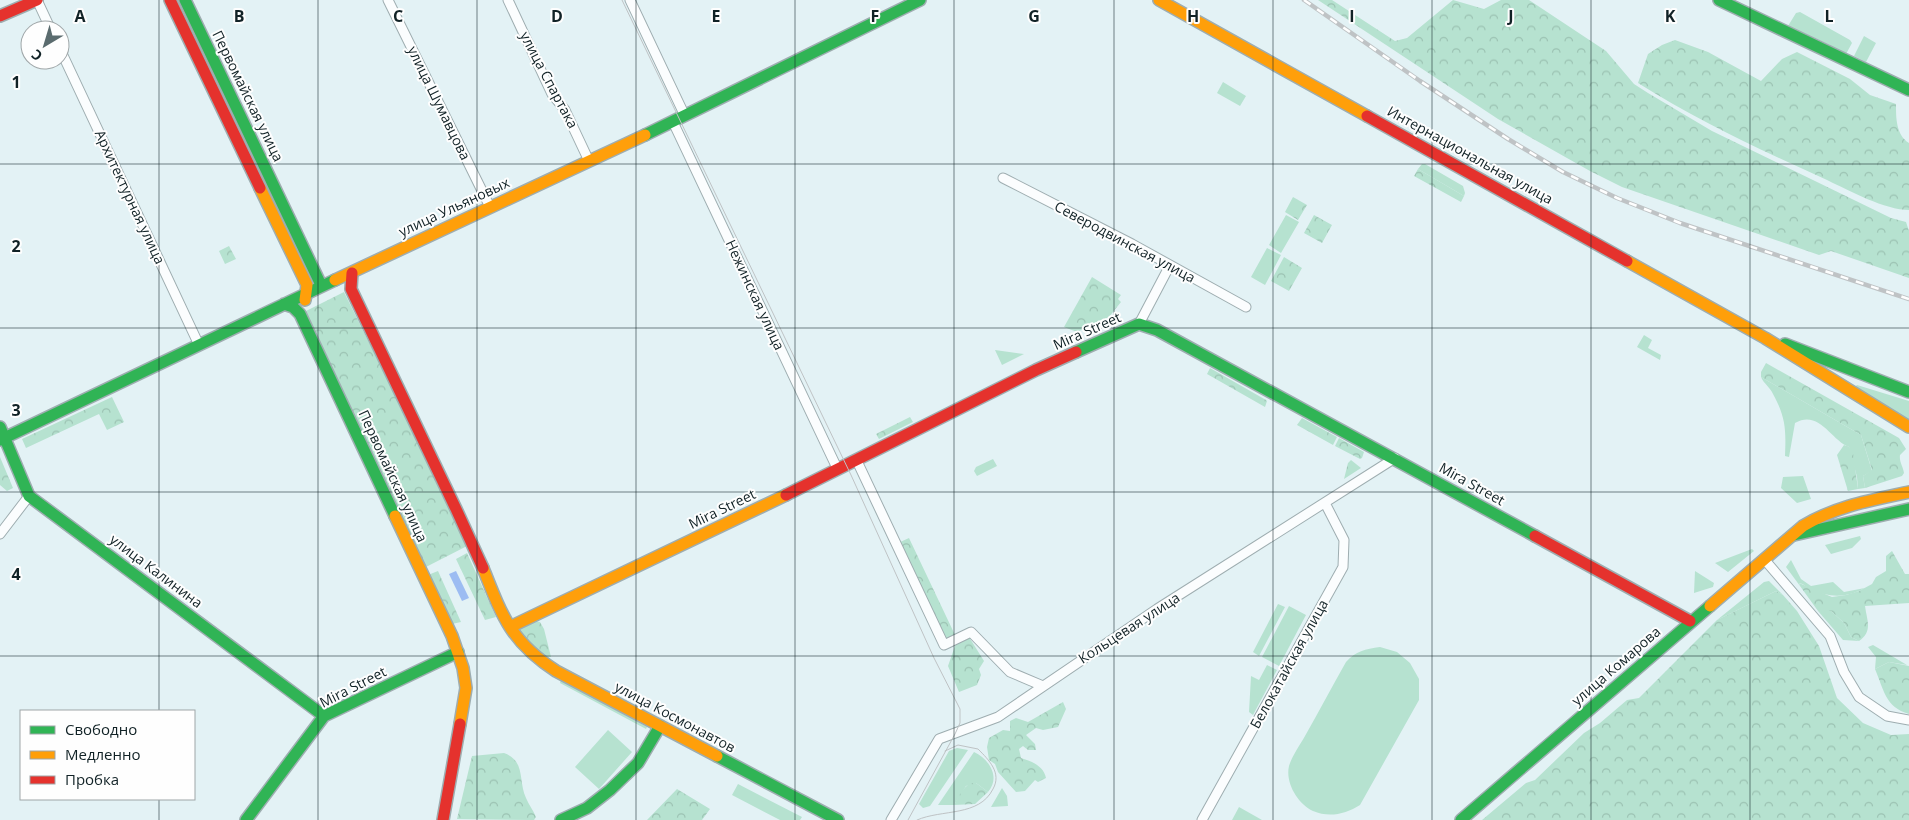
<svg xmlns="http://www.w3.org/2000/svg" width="1909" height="820" font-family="'Open Sans',sans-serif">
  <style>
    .grass { fill: #b6e2d0 }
    .forest { fill: url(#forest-crowns) }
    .water { fill: #9cbcf2 }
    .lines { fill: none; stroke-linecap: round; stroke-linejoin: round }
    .street-casing { stroke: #9eadb0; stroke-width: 11 }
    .fast-casing { stroke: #9eadb0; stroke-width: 14 }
    .slow-casing { stroke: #9eadb0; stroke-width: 14 }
    .jam-casing { stroke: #9eadb0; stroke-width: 14 }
    .street { stroke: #fbfdfe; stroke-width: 9 }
    .fast { stroke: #30b455; stroke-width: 11 }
    .slow { stroke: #ff9f0a; stroke-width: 11 }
    .jam { stroke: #e5322d; stroke-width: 11 }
    .tram { stroke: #bfc3c5; stroke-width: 1 }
    .rail-casing { stroke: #bfc3c5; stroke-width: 4.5 }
    .rail { stroke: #fefefe; stroke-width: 2.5; stroke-dasharray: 8; stroke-linecap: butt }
    .grid { fill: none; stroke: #112226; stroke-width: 1; stroke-opacity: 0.55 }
    .labels { text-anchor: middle; stroke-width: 4; stroke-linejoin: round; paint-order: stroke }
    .street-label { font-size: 14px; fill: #112226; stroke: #fefefe }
    .grid-label { font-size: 16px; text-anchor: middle; font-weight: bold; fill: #112226; stroke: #fefefe; stroke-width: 4; stroke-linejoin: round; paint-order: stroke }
  </style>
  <defs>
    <pattern id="forest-crowns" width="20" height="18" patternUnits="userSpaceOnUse" patternTransform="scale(1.25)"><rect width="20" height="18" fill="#b6e2d0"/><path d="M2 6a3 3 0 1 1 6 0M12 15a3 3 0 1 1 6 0" fill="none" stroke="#9bc2b2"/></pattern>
  </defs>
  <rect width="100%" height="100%" fill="#e3f2f5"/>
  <path class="grass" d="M1800,12L1850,40L1852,43L1846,54L1832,48L1830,45L1804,33L1800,35L1788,26L1796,13Z
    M1864,36L1876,43L1866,62L1854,56Z
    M1223,82L1246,96L1240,106L1217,93Z
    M1422,164H1425L1463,186L1465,193L1464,196L1418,169Z
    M1286,215L1299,222L1281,253L1269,245Z
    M1267,248L1281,255L1265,285L1251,277Z
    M1644,335L1652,340L1648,348L1661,355L1660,360L1637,347Z
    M995,350L1024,354L1002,365Z
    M1761,377L1861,435L1872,471L1863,476L1865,488L1858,489L1857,477L1849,447C1831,440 1819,409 1795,423L1789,457L1785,456C1786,430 1786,418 1773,394C1770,387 1764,384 1761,377Z
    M1857,385L1909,401V420L1855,387Z
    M993,459L997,466L977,476L974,471L976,467Z
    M1803,476L1811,499L1797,503L1781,488L1783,477Z
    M1860,536L1861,539L1852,548L1831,554L1825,545Z
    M1752,549L1754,551L1728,572L1715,563Z
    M1791,560L1801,579L1811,586L1833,582L1844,592L1865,588C1847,598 1829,598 1810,589C1806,587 1804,584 1799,583L1800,586L1786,567Z
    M1695,571L1714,583L1713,587L1694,593Z
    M1769,581L1783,595L1776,591L1717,620L1764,582Z
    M1278,604L1285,607L1259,656L1253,652Z
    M1289,606L1306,615L1279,666L1262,657Z
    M1818,611H1831L1844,623L1851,637L1859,641L1843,640Z
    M1873,645L1907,665L1889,662L1875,669L1876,657L1868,647Z
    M1380,647L1397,652L1410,663L1419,679V700L1360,805C1346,814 1329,818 1313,811C1298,804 1285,783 1289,766C1292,756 1300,745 1305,736C1319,711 1332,687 1346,662C1356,651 1365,649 1380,647Z
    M1267,665L1277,670L1253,715L1249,712L1251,676L1259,680Z
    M561,680L647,727L646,729L560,683Z
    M608,730L632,752L599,789L575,767Z
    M957,748L968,750L930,806L923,808L919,804L949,751Z
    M974,752C989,759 1001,777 988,792L976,783L966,786L954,805H938Z
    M738,784L802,817L800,820H780L732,795Z
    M1002,788L1007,796L1008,806L991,807Z
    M1239,807L1262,820H1232Z"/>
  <path class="forest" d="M1318,0H1332L1395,41L1407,38L1453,0L1484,9L1501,0H1529L1606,51L1634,84L1648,93L1712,131L1891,218L1906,222L1909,231V278L1831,251L1819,255L1622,187L1590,171L1498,119Z
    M1675,40L1708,52L1761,81L1782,59L1797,52L1850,79L1870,95L1896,104C1896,118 1896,135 1909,143V210C1885,210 1850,191 1827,180C1763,151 1698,121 1638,83L1648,54L1662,45Z
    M1418,169L1464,196L1461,202L1414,176Z
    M1293,197L1307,205L1298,220L1285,212Z
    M1314,215L1332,225L1322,243L1304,233Z
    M229,246L236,259L225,264L219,251Z
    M1284,257L1302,268L1289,291L1271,281Z
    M1092,277L1121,295L1118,299L1121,302L1109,317L1077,332L1064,327Z
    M344,292L469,545L424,568L304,312Z
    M1766,363L1899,438L1906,449L1900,455C1899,462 1903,466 1904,473L1902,476L1865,488L1863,476L1872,470L1861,435L1761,377V372Z
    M1210,368L1266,400L1267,401L1265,407L1207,374Z
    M112,397L124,422L107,430L99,414L26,448L22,439Z
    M910,417L913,422L879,439L876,434Z
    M1302,418L1337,437L1333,445L1297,425Z
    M1339,438L1364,452L1362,458L1360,459L1335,446Z
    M1844,445L1849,447L1853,453L1858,489L1848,491L1837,455Z
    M0,457L13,488L7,491L0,485Z
    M1351,460L1361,468L1344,479L1348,463Z
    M909,538L955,635L944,640L898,543Z
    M1892,551L1905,574H1909V603L1865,606C1867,621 1873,631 1859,641L1851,637L1844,623L1831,611H1818L1800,586L1799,583L1832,597L1846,595L1859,591L1872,584L1876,577L1886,571V556Z
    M467,553L496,617L485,620L456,559Z
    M438,571L461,622L452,624L428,575Z
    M1776,591L1783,595L1797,611L1819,646L1837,698L1863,723L1891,735L1909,734V820H1482L1526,783L1535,780L1584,733L1600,723L1627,700L1639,698L1717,620Z
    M536,621L540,622L544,629L551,657H542L515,629Z
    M969,637L984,661L979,669L981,675L977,685L959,692L948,666L956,643Z
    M1889,662L1909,666V714C1885,707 1884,690 1875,669Z
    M1063,702L1066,709L1058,727L1043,730L1036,728L1026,735L1035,744L1036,750H1028L1023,746L1019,749L1021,758C1031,761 1044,766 1046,778L1038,782L1035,780L1025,791L1016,792L998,772L995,764L989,760L987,747L989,738L1003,730L1010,731V721L1016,718L1028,722Z
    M504,753C526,761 518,781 526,798C529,805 533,810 536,817L534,820L457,819L472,756Z
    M971,783H976L988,792L975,804L954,805C959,796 962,788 971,783Z
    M677,789L710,809L702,820H647Z"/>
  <path class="water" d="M456,571L469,598L462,601L449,574Z"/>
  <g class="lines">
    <defs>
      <path id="street" d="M37,0L51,30
        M388,0L490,207
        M508,0L552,94L565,110L589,161
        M630,0L685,116
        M60,49L199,345
        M673,122L837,468
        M1003,178L1132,244L1246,307
        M1139,324L1170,265
        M856,459L944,645L971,632L1010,672L1043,686
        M0,534L29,496
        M1764,559L1830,636L1844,672L1859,697L1887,716L1909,720
        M891,820L939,739L998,717L1157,609L1395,458
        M1202,820L1343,567L1344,540L1325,503"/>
      <path id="fast" d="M185,0L321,285
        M1719,0L1909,90
        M645,135L920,0
        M284,304L293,307L300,314L395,516
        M1785,344L1909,392
        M1076,352L1139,324L1157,330L1535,536
        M0,427L29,496L324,716
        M0,440L335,280
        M1794,535L1909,509
        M717,756L838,820
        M246,820L324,716L458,652
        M561,820L587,808L610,790L638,763L660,726
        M1461,820L1710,606"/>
      <path id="slow" d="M1159,0L1367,116
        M260,188L307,285L305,300
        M1627,261L1765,338L1909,427
        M335,280L645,135
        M395,516L452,636L463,668L466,688L460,724
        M483,568C502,616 511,642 556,671L717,756
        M1710,606L1803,526C1836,506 1872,500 1909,492
        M510,627L786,495"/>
      <path id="jam" d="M170,0L260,188
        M0,16L37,0
        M1367,116L1627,261
        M352,273L351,289L456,509L483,568
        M786,495L1036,370L1076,352
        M1535,536L1690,621
        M443,820L460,724"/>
    </defs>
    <use href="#street" class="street-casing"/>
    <use href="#fast" class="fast-casing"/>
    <use href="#slow" class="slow-casing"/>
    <use href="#jam" class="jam-casing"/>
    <use href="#street" class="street"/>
    <use href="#fast" class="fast"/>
    <use href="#slow" class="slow"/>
    <use href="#jam" class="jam"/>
    <path class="tram" d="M622,0L851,475L934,658L960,709V723L955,734L908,820
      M917,820C942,809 979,817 993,789C1002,773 989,760 978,749L958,745L945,751"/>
    <defs>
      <path id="rail" d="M1304,0L1420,81L1508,139L1563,172L1617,198L1680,223L1909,299"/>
    </defs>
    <use href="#rail" class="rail-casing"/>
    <use href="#rail" class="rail"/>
  </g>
  <path class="grid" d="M159,0V711M318,0V820M477,0V820M636,0V820M795,0V820M954,0V820M1114,0V820M1273,0V820M1432,0V820M1591,0V820M1750,0V820M0,164H1909M0,328H1909M0,492H1909M0,656H1909M159,799V820"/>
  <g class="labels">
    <g class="street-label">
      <text transform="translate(549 80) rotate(62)" y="5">улица Спартака</text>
      <text transform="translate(248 96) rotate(64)" y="5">Первомайская улица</text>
      <text transform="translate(439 103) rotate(64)" y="5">улица Шумавцова</text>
      <text transform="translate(1470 155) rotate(29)" y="5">Интернациональная улица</text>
      <text transform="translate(130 197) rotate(65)" y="5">Архитектурная улица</text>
      <text transform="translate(454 207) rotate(-25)" y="5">улица Ульяновых</text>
      <text transform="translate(1125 242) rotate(28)" y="5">Северодвинская улица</text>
      <text transform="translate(755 295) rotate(65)" y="5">Нежинская улица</text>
      <text transform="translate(1087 331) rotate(-24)" y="5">Mira Street</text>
      <text transform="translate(393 476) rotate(65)" y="5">Первомайская улица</text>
      <text transform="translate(1472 484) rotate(29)" y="5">Mira Street</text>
      <text transform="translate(722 509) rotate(-26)" y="5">Mira Street</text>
      <text transform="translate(156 571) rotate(37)" y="5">улица Калинина</text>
      <text transform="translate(1129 628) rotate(-33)" y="5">Кольцевая улица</text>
      <text transform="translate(1289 664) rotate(-61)" y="5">Белокатайская улица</text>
      <text transform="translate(1616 666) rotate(-41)" y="5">улица Комарова</text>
      <text transform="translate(353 687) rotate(-27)" y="5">Mira Street</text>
      <text transform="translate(675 717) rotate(28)" y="5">улица Космонавтов</text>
    </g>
  </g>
  <g class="grid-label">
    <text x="80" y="22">A</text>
    <text x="239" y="22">B</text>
    <text x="398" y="22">C</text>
    <text x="557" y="22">D</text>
    <text x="716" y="22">E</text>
    <text x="875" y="22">F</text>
    <text x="1034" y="22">G</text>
    <text x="1193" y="22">H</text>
    <text x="1352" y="22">I</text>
    <text x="1511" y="22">J</text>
    <text x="1670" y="22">K</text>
    <text x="1829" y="22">L</text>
    <text x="16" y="88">1</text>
    <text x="16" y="252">2</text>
    <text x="16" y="416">3</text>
    <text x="16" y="580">4</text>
  </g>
  <rect x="20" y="710" width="175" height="90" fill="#fefefe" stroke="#9fa6a8"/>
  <rect x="30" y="726" width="25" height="8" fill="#30b455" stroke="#9fa6a8"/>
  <text x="65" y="735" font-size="15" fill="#112226">Свободно</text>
  <rect x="30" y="751" width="25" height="8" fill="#ff9f0a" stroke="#9fa6a8"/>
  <text x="65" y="760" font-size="15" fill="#112226">Медленно</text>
  <rect x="30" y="776" width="25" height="8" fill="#e5322d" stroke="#9fa6a8"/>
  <text x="65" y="785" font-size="15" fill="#112226">Пробка</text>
  <g transform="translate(45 45) rotate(218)"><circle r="24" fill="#fefefe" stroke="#9fa6a8"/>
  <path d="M0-4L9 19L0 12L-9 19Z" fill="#5a6b6e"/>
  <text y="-8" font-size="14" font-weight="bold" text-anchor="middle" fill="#112226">С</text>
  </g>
</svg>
